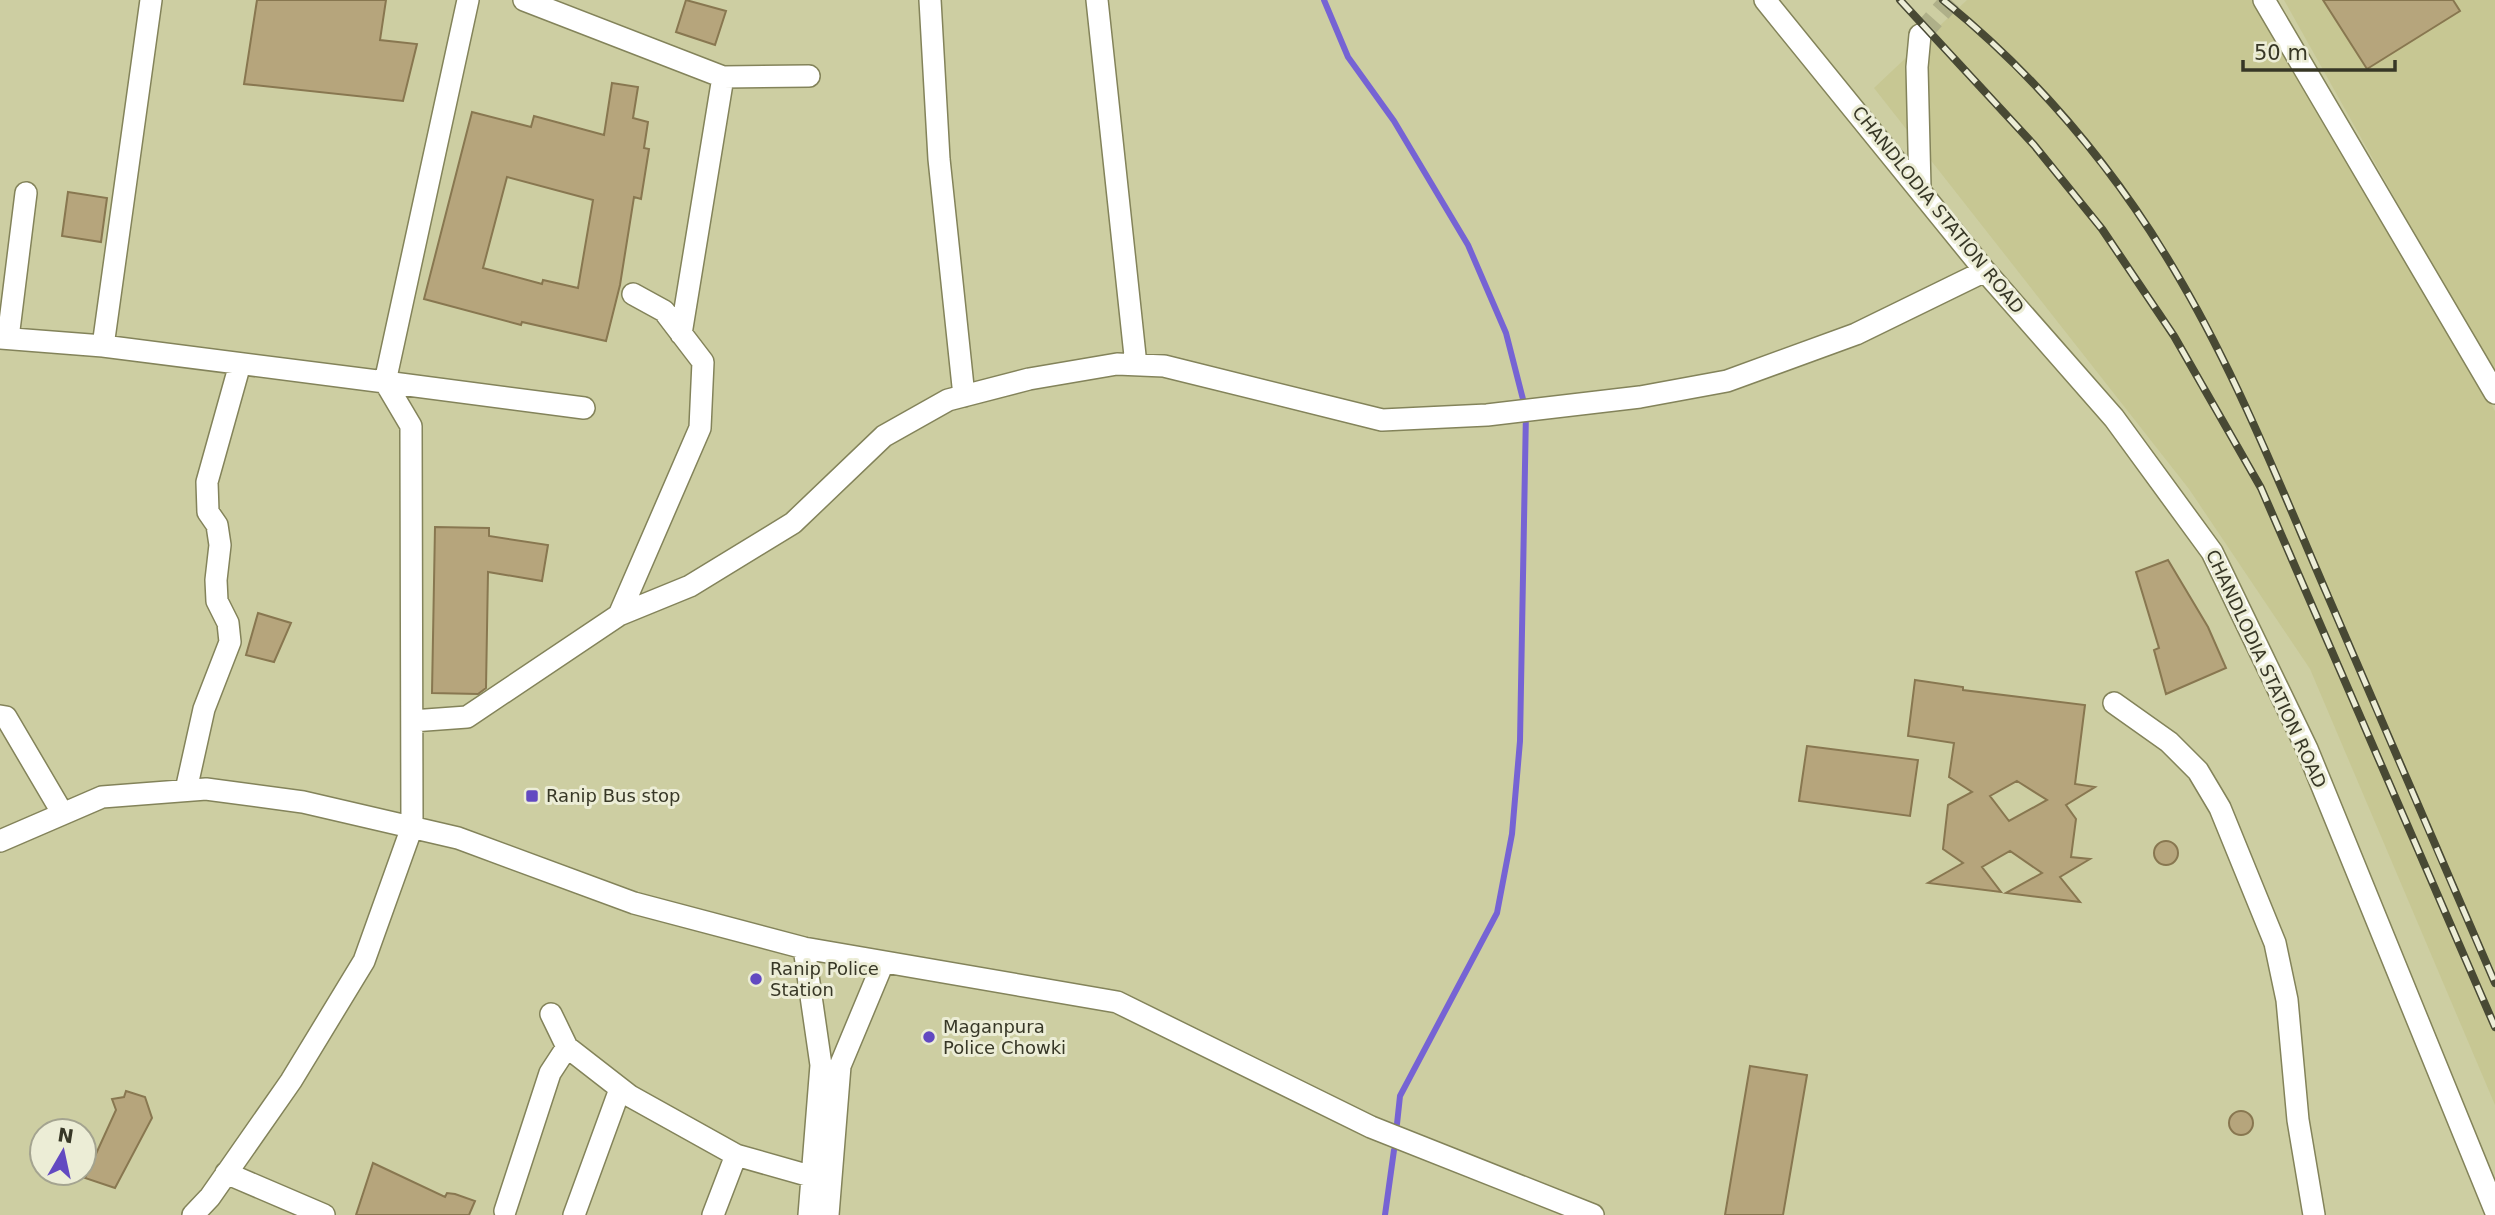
<svg xmlns="http://www.w3.org/2000/svg" width="2495" height="1215" font-family="'DejaVu Sans',sans-serif">
  <style>
    .built { fill: #c7c793 }
    .lines { fill: none; stroke-linecap: round; stroke-linejoin: round }
    .stream { stroke: #7663d4; stroke-width: 6 }
    .building { fill: #b6a57c; stroke: #887750; stroke-width: 2; fill-rule: evenodd }
    .minor-tunnel { stroke: #afb089; stroke-width: 21; stroke-dasharray: 21 10; stroke-linecap: butt }
    .minor-casing { stroke: #83835a; stroke-width: 24 }
    .minor { stroke: #fff; stroke-width: 21 }
    .rail-casing { stroke: #484934; stroke-width: 8 }
    .rail { stroke: #ecedd6; stroke-width: 5; stroke-dasharray: 16; stroke-linecap: butt }
    .poi-dot { fill: #6249c1; stroke: #ecedd6; stroke-width: 2.5 }
    .labels { text-anchor: middle; stroke-width: 6; stroke-linejoin: round; paint-order: stroke }
    .street-label { font-size: 18px; fill: #373726; stroke: #ecedd6 }
    .poi-label { font-size: 18px; fill: #373726; stroke: #ecedd6; text-anchor: start }
  </style>
  <rect width="100%" height="100%" fill="#cdcea2"/>
  <path class="built" d="M1967,0H2257L2495,411V1105L2310,669L2189,489L1874,88Z
    M2284,0H2495V370L2436,272Z"/>
  <g class="lines">
    <path class="stream" d="M1324,0L1348,57L1394,121L1468,245L1506,333L1526,411L1520,741L1512,834L1497,913L1400,1096L1397,1124
      M1385,1215L1394,1150"/>
  </g>
  <path class="building" d="M257,0H386L380,40L417,44L403,101L244,84Z
    M686,0L726,11L715,45L676,32Z
    M2323,0H2453L2460,11L2367,69Z
    M612,83L638,87L633,118L648,122L644,148L649,149L641,199L634,197L620,285L606,341L522,322L521,325L424,299L472,112L531,127L534,116L604,135ZM507,177L593,200L578,288L543,280L542,284L483,268Z
    M68,192L107,198L101,242L62,236Z
    M435,527L489,528V536L548,545L542,581L488,572L486,688L478,694L432,693Z
    M2168,560L2208,627L2226,668L2166,694L2154,650L2159,648L2136,572Z
    M258,613L291,623L274,662L246,655Z
    M1915,680L1963,687V690L2085,705L2075,784L2095,787L2066,805L2076,819L2071,857L2090,859L2060,877L2080,902L2006,893L2042,873L2010,851L1982,867L2001,892L1928,883L1963,863L1943,849L1948,805L1972,792L1949,777L1954,743L1908,736ZM2017,781L2047,800L2009,821L1990,796Z
    M1807,746L1918,760L1910,816L1799,801Z
    M2154 853a12 12 0 1 1 24 0a12 12 0 1 1-24 0Z
    M1750,1066L1807,1075L1783,1215H1725Z
    M126,1091L145,1097L152,1118L115,1188L85,1178L116,1110L112,1099L124,1097Z
    M2229 1123a12 12 0 1 1 24 0a12 12 0 1 1-24 0Z
    M373,1163L445,1197L447,1193L455,1194L475,1201L469,1215H356Z"/>
  <g class="lines">
    <path class="minor-tunnel" d="M1920,35L1951,0"/>
    <defs>
      <path id="minor" d="M468,0L385,382L584,408
        M524,0L723,77L681,334
        M930,0L939,159L964,396
        M1097,0L1136,365
        M1765,0L1985,271L2114,418L2212,552L2307,749L2495,1210
        M2264,0L2495,393
        M723,77L809,76
        M1920,188L1917,67L1920,35
        M0,338L103,346L385,382L411,426L412,827L364,961L291,1081L210,1197L193,1215
        M8,338L26,193
        M103,346L151,0
        M619,615L700,428L703,362L664,311L633,294
        M2114,703L2169,742L2198,771L2220,808L2275,943L2287,1000L2298,1120L2314,1215
        M0,716L6,717L63,814
        M412,721L467,717L619,615L690,586L793,523L884,436L948,400L1029,379L1117,364L1164,366L1382,420L1487,415L1640,397L1727,381L1856,334L1985,271
        M186,790L204,709L230,642L228,623L217,601L216,580L220,545L217,525L208,512L207,482L240,364
        M0,841L102,797L206,789L303,802L458,838L634,903L804,948L1117,1002L1371,1127L1593,1215
        M804,948L821,1065L809,1215
        M551,1014L567,1047L630,1096L736,1155L810,1176
        M226,1173L324,1215
        M505,1211L550,1073L567,1047
        M574,1215L620,1089
        M713,1215L736,1155
        M828,1215L840,1066L883,963"/>
    </defs>
    <use href="#minor" class="minor-casing"/>
    <use href="#minor" class="minor"/>
    <defs>
      <path id="rail" d="M1900,0L2034,145L2102,229L2174,336L2261,488L2495,1027
        M1943,0C2039,78 2120,175 2182,283C2239,381 2282,490 2327,594C2383,724 2439,854 2495,983"/>
    </defs>
    <use href="#rail" class="rail-casing"/>
    <use href="#rail" class="rail"/>
  </g>
  <g class="poi-dot">
    <rect x="525" y="789" width="14" height="14" rx="3.5"/>
    <circle cx="756" cy="979" r="7"/>
    <circle cx="929" cy="1037" r="7"/>
  </g>
  <g class="labels">
    <g class="street-label">
      <text transform="translate(1938 210) rotate(51)" y="6">CHANDLODIA STATION ROAD</text>
      <text transform="translate(2266 669) rotate(65)" y="6">CHANDLODIA STATION ROAD</text>
    </g>
    <g class="poi-label">
      <text x="546" y="802">Ranip Bus stop</text>
      <text x="770" y="975">Ranip Police<tspan x="770" dy="21">Station</tspan></text>
      <text x="943" y="1033">Maganpura<tspan x="943" dy="21">Police Chowki</tspan></text>
    </g>
  </g>
  <g transform="translate(63 1152) rotate(9)"><circle r="33" fill="#ecedd6" stroke="#a4a490" stroke-width="2"/>
  <path d="M0-5L12 26L0 18L-12 26Z" fill="#6249c1"/>
  <text y="-10" font-size="19" font-weight="bold" text-anchor="middle" fill="#373726">N</text>
  </g>
  <path d="M2243 60v10h152v-10" fill="none" stroke="#373726" stroke-width="3.5"/>
  <text x="2254" y="60" font-size="21" fill="#373726" stroke="#ecedd6" stroke-width="5" paint-order="stroke">50 m</text>
</svg>
